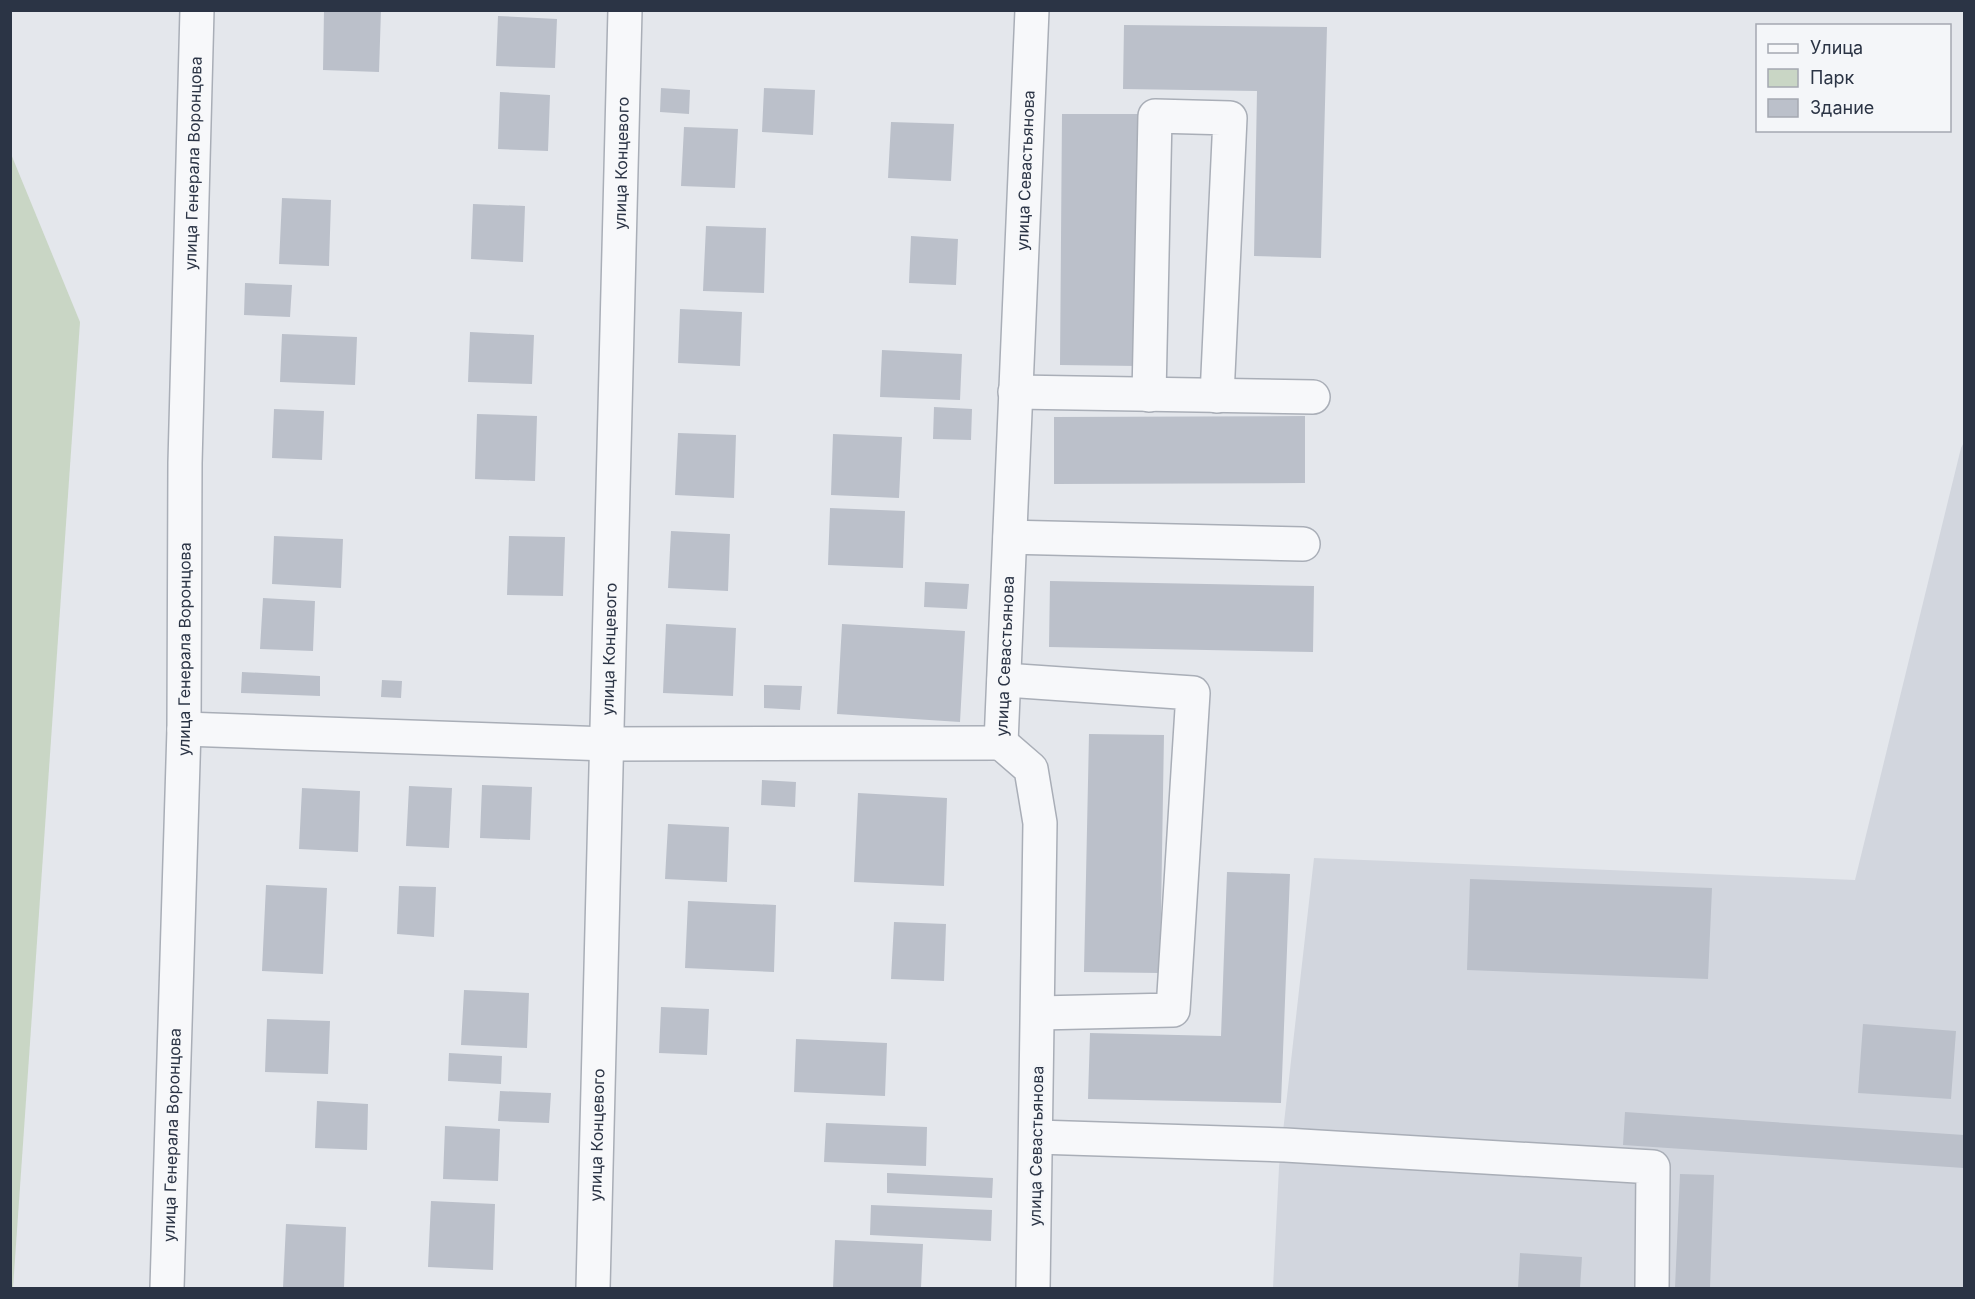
<svg xmlns="http://www.w3.org/2000/svg" width="1975" height="1299" font-family="Inter,sans-serif">
  <style>
    .built { fill: #d2d6de }
    .green { fill: #c9d6c5 }
    .building { fill: #bbc0ca }
    .lines { fill: none; stroke-linecap: round; stroke-linejoin: round }
    .minor-casing { stroke: #a9aeb7; stroke-width: 36 }
    .minor { stroke: #f7f8fa; stroke-width: 33 }
    .labels { text-anchor: middle; stroke-width: 4.5; stroke-linejoin: round; paint-order: stroke }
    .street-label { font-size: 16px; fill: #2b3445; stroke: #f4f6f9 }
  </style>
  <rect width="100%" height="100%" fill="#e4e7ec"/>
  <path class="built" d="M1964,442V1288H1273L1279,1167L1314,858L1855,880L1961,448Z"/>
  <path class="green" d="M11,154L80,322L13,1288H10Z"/>
  <path class="building" d="M324,10H381L379,72L323,70Z
    M498,16L557,19L555,68L496,66Z
    M1124,25L1327,27L1321,258L1254,256L1257,91L1123,89Z
    M661,88L690,90L689,114L660,112Z
    M764,88L815,90L813,135L762,132Z
    M500,92L550,95L548,151L498,149Z
    M1062,114H1140L1138,366L1060,365Z
    M891,122L954,124L951,181L888,178Z
    M684,127L738,129L735,188L681,186Z
    M282,198L331,200L329,266L279,264Z
    M473,204L525,206L523,262L471,259Z
    M706,226L766,228L764,293L703,291Z
    M911,236L958,239L956,285L909,283Z
    M245,283L292,285L290,317L244,315Z
    M680,309L742,312L740,366L678,363Z
    M470,332L534,335L532,384L468,382Z
    M282,334L357,337L355,385L280,382Z
    M882,350L962,354L960,400L880,397Z
    M934,407L972,409L971,440L933,439Z
    M274,409L324,411L322,460L272,458Z
    M477,414L537,416L535,481L475,479Z
    M1305,416V483L1054,484V417Z
    M678,433L736,435L734,498L675,495Z
    M833,434L902,437L899,498L831,495Z
    M830,508L905,511L903,568L828,565Z
    M671,531L730,534L728,591L668,588Z
    M274,536L343,539L341,588L272,584Z
    M509,536L565,537L563,596L507,595Z
    M1050,581L1314,586L1313,652L1049,647Z
    M925,582L969,584L967,609L924,607Z
    M263,598L315,601L313,651L260,649Z
    M666,624L736,628L733,696L663,693Z
    M842,624L965,631L960,722L837,714Z
    M242,672L320,676V696L241,693Z
    M382,680L402,681L401,698L381,697Z
    M764,685L802,686L800,710L764,708Z
    M1089,734L1164,735L1160,973L1084,972Z
    M762,780L796,782L795,807L761,805Z
    M482,785L532,787L530,840L480,838Z
    M409,786L452,788L449,848L406,846Z
    M302,788L360,791L358,852L299,849Z
    M858,793L947,798L944,886L854,882Z
    M668,824L729,827L727,882L665,879Z
    M1227,872L1290,874L1281,1103L1088,1099L1090,1033L1221,1036Z
    M1470,879L1712,888L1708,979L1467,970Z
    M266,885L327,888L323,974L262,971Z
    M399,886L436,887L434,937L397,934Z
    M688,901L776,905L774,972L685,968Z
    M894,922L946,924L944,981L891,979Z
    M464,990L529,993L527,1048L461,1045Z
    M661,1007L709,1009L707,1055L659,1053Z
    M267,1019L330,1021L328,1074L265,1072Z
    M1863,1024L1956,1031L1951,1099L1858,1093Z
    M796,1039L887,1043L885,1096L794,1092Z
    M449,1053L502,1056L501,1084L448,1081Z
    M500,1091L551,1093L549,1123L498,1121Z
    M317,1101L368,1104L367,1150L315,1148Z
    M1625,1112L1964,1135V1168L1623,1145Z
    M826,1123L927,1127L926,1166L824,1162Z
    M445,1126L500,1129L498,1181L443,1179Z
    M887,1173L993,1178L992,1198L887,1193Z
    M1680,1174L1714,1175L1710,1288H1675Z
    M431,1201L495,1204L493,1270L428,1267Z
    M871,1205L992,1210L991,1241L870,1235Z
    M286,1224L346,1227L344,1288H283Z
    M835,1240L923,1244L921,1288H833Z
    M1520,1253L1582,1257L1580,1288H1518Z"/>
  <g class="lines">
    <defs>
      <g id="minor">
        <path d="M1015,392L1313,397"/>
        <path d="M1149,395L1155,116L1230,118L1217,396"/>
        <path d="M1010,537L1303,544"/>
        <path d="M1004,680L1193,693L1173,1010L1038,1013"/>
        <path d="M184,729L608,744L1001,743"/>
        <path id="s1" d="M1001,743L1032,10"/>
        <path d="M1001,743L1031,769L1040,823L1033,1288"/>
        <path d="M1037,1137L1285,1145L1653,1167L1652,1288"/>
        <path id="s2" d="M167,1288L184,729L185,463L197,10"/>
        <path id="s3" d="M593,1288L625,10"/>
      </g>
    </defs>
    <use href="#minor" class="minor-casing"/>
    <use href="#minor" class="minor"/>
  </g>
  <g class="labels">
    <g class="street-label">
      <text dy="6" stroke="none"><textPath href="#s2" startOffset="1125">улица Генерала Воронцова</textPath></text>
      <text dy="6" stroke="none"><textPath href="#s3" startOffset="1125">улица Концевого</textPath></text>
      <text dy="6" stroke="none"><textPath href="#s1" startOffset="573">улица Севастьянова</textPath></text>
      <text dy="6" stroke="none"><textPath href="#s2" startOffset="639">улица Генерала Воронцова</textPath></text>
      <text dy="6" stroke="none"><textPath href="#s3" startOffset="639">улица Концевого</textPath></text>
      <text dy="6" stroke="none"><textPath href="#s1" startOffset="87">улица Севастьянова</textPath></text>
      <text dy="6" stroke="none"><textPath href="#s2" startOffset="153">улица Генерала Воронцова</textPath></text>
      <text dy="6" stroke="none"><textPath href="#s3" startOffset="153">улица Концевого</textPath></text>
      <text transform="translate(1036 1146) rotate(-89)" y="6">улица Севастьянова</text>
    </g>
  </g>
  <rect width="1975" height="1299" fill="none" stroke="#2b3445" stroke-width="24"/>
  <rect x="1756" y="24" width="195" height="108" fill="#f4f6f9" stroke="#a4a8b1" stroke-width="1.5"/>
  <rect x="1768" y="44" width="30" height="9" fill="#f7f8fa" stroke="#a4a8b1" stroke-width="1.5"/>
  <text x="1810" y="54" font-size="18" fill="#2b3445">Улица</text>
  <rect x="1768" y="69" width="30" height="18" fill="#c9d6c5" stroke="#a4a8b1" stroke-width="1.5"/>
  <text x="1810" y="84" font-size="18" fill="#2b3445">Парк</text>
  <rect x="1768" y="99" width="30" height="18" fill="#bbc0ca" stroke="#a4a8b1" stroke-width="1.5"/>
  <text x="1810" y="114" font-size="18" fill="#2b3445">Здание</text>
</svg>
